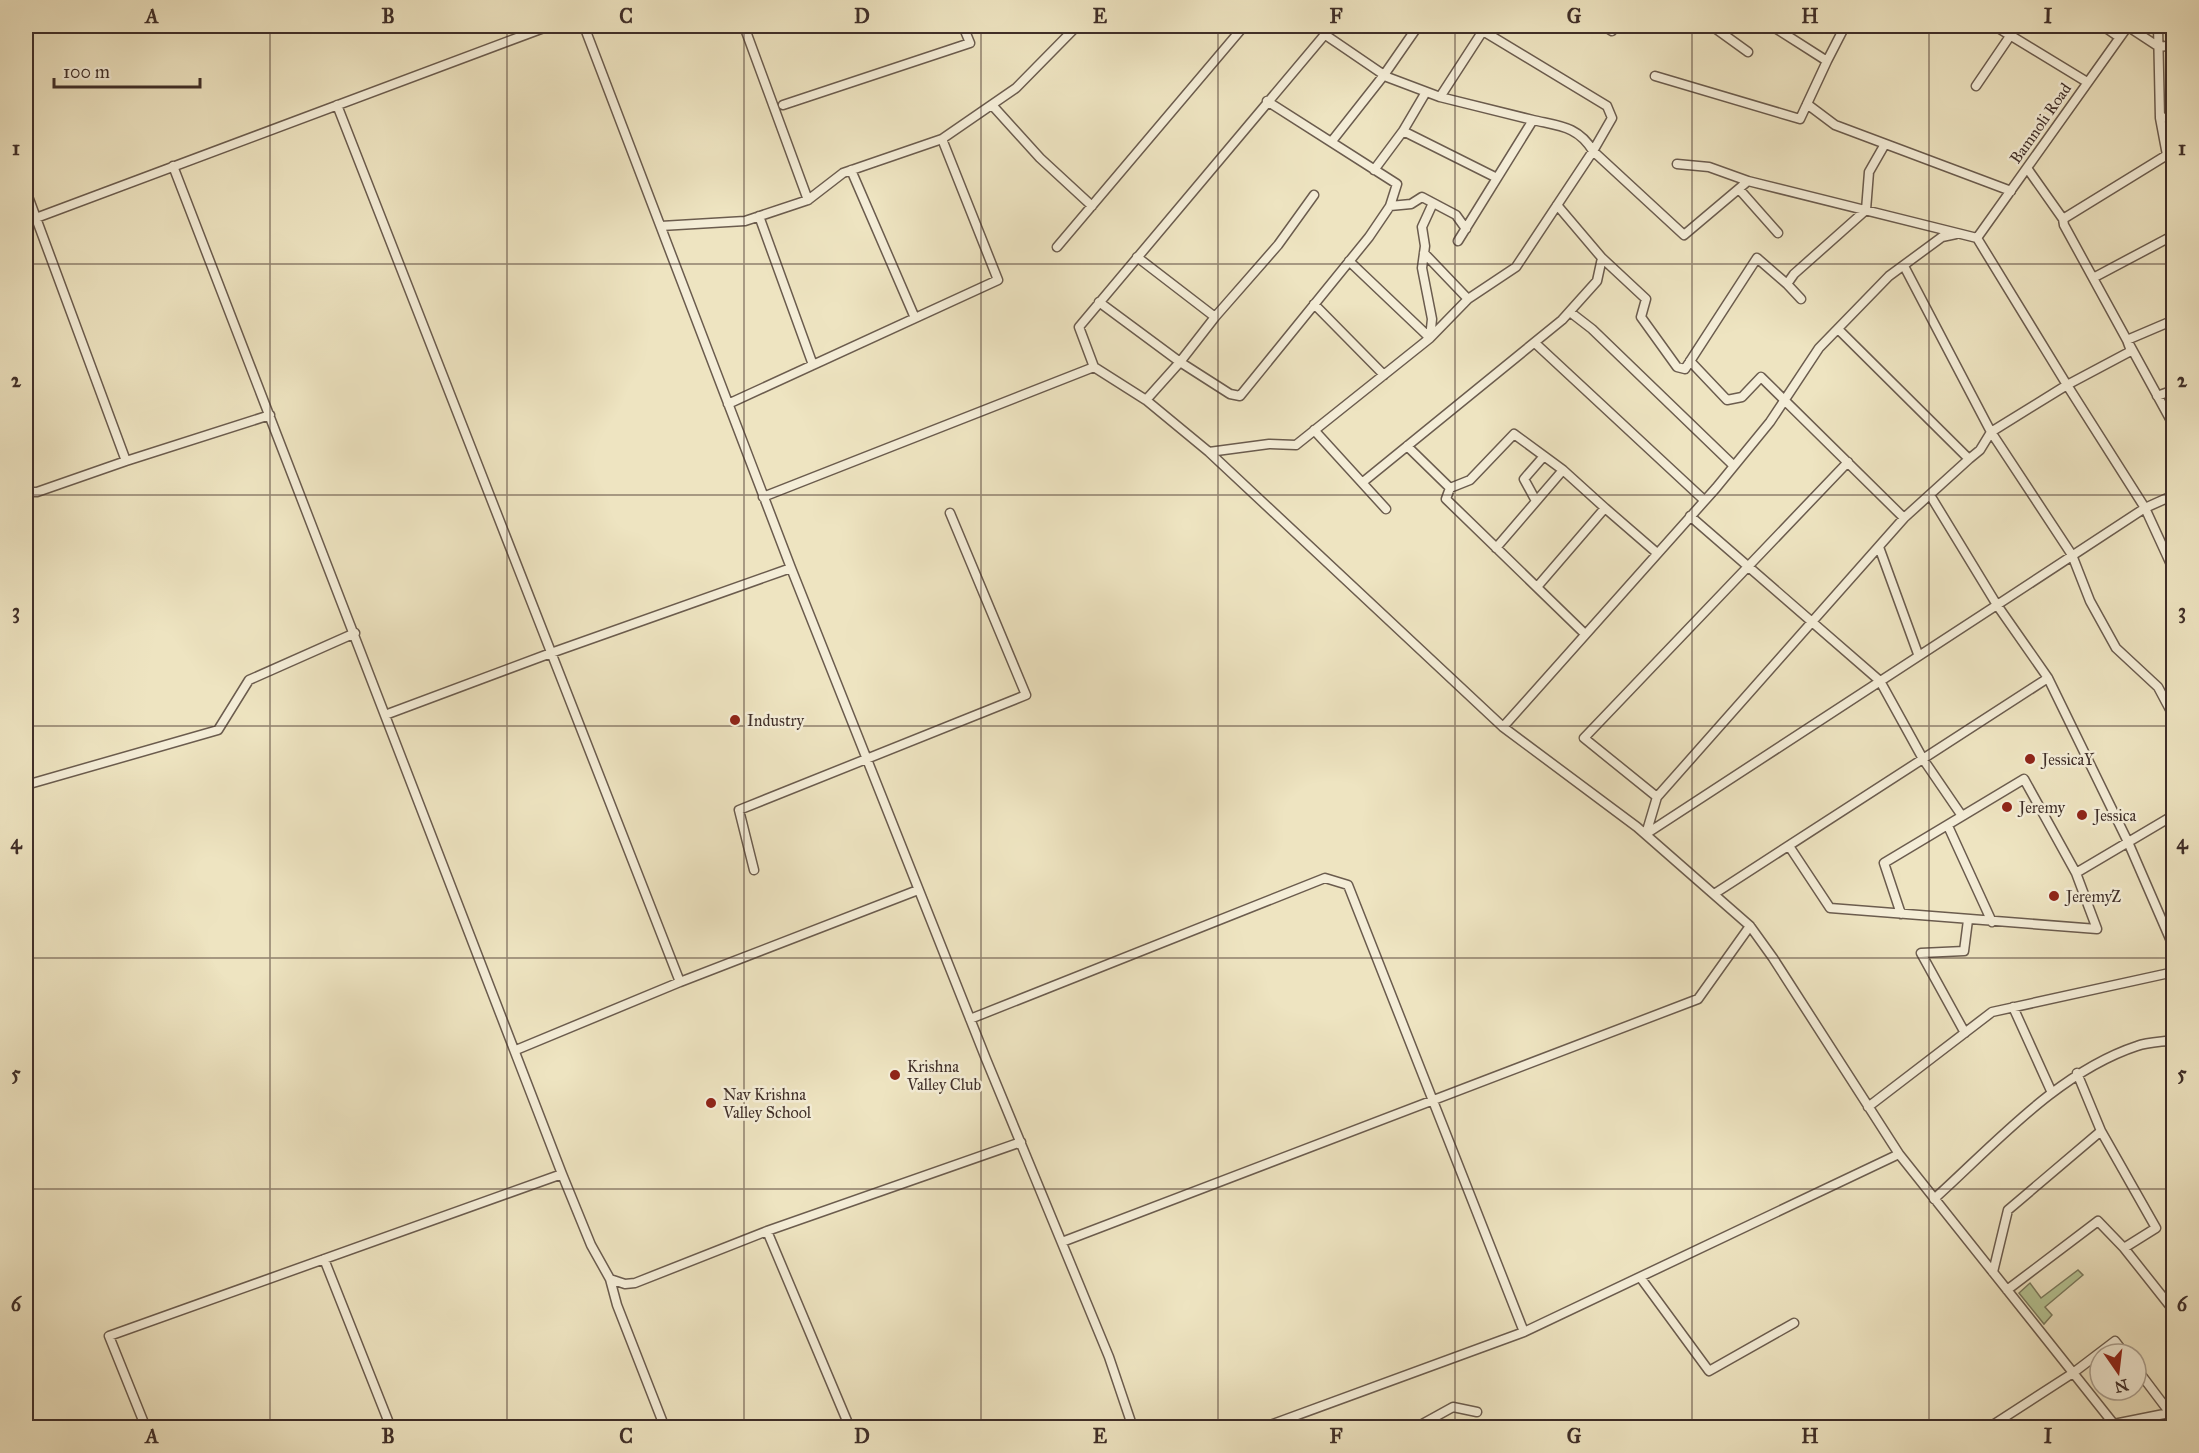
<svg xmlns="http://www.w3.org/2000/svg" width="2199" height="1453" font-family="'IM FELL Great Primer',serif">
  <style>
    .green { fill: #b6c595; stroke: #7a7a5e; stroke-width: 1.5 }
    .lines { fill: none; stroke-linecap: round; stroke-linejoin: round }
    .street-casing { stroke: #6b5c4e; stroke-width: 11 }
    .street { stroke: #f4edd7; stroke-width: 8 }
    .grid { fill: none; stroke: #3f2e28; stroke-width: 1.5; stroke-opacity: 0.55 }
    .poi-dot { fill: #8f2418; stroke: #f4edd7; stroke-width: 2 }
    .labels { text-anchor: middle; stroke-width: 5; stroke-linejoin: round; paint-order: stroke }
    .street-label { font-size: 16px; fill: #3f2e28; stroke: #f4edd7 }
    .poi-label { font-size: 16px; fill: #3f2e28; stroke: #f4edd7; text-anchor: start }
    .neatline { fill: none; stroke: #3f2e28; stroke-width: 2 }
    .grid-label { font-size: 20px; text-anchor: middle; font-weight: bold; fill: #3f2e28 }
  </style>
  <rect width="100%" height="100%" fill="#eee4c1"/>
  <filter id="stains"><feTurbulence type="fractalNoise" baseFrequency=".00333" numOctaves="4"/><feColorMatrix values="0 0 0 0 .2 0 0 0 0 .09 0 0 0 0 .02 0 0 0 .5 -.17"/></filter>
  <radialGradient id="worn" r=".72"><stop offset=".6" stop-color="#630" stop-opacity="0"/><stop offset="1" stop-color="#630" stop-opacity=".3"/></radialGradient>
  <path class="green" d="M2078,1270L2083,1275L2045,1307L2052,1315L2044,1324L2019,1293L2030,1283L2041,1298Z"/>
  <g class="lines">
    <defs>
      <path id="street" d="M584,26L791,568L986,1059L1109,1357L1133,1428
        M1604,26L1612,31
        M1712,26L1748,52
        M1995,26L2087,82
        M2103,26L2119,37
        M2127,26L2159,47L2174,45
        M2158,26L2160,118L2167,155L2063,219L2064,225L2174,426
        M1324,34L1387,77L1440,97L1486,26
        M1827,61L1845,26
        M1655,76L1800,119L1827,61L1772,26
        M1976,86L2010,36
        M1426,92L1403,131L1497,178
        M1440,97L1533,120L1458,241
        M1267,101L1397,184L1390,206L1369,237L1240,396L1230,394L1180,362L1215,317L1278,245L1314,195
        M1807,104L1835,125L2011,191
        M337,105L680,982L918,890
        M783,105L970,43L963,26
        M992,105L1040,158L1092,206
        M2160,118L2174,117
        M1533,120C1559,126 1578,126 1593,151L1684,235L1748,181L1977,238L2067,385L1991,432L2072,555L2090,601L2116,648L2158,687L2174,717
        M942,139L1016,88L1077,26
        M1332,141L1384,75L1418,26
        M1677,164L1709,167L1748,181
        M173,166L562,1174L591,1245L610,1279L625,1284L635,1283L767,1231L850,1428
        M2027,168L2063,219
        M851,170L915,318
        M1374,170L1403,131
        M1739,189L1778,233
        M26,191L36,218L549,26
        M1390,206L1411,204L1422,197L1456,215L1466,229
        M759,216L813,365
        M36,218L126,461L270,415
        M661,226L745,221L808,200L744,26
        M1977,238L2128,26
        M1057,247L1244,26
        M1424,253L1468,299
        M1137,257L1215,317
        M1602,258L1646,299L1641,317L1677,367L1685,369L1757,258L1787,284
        M1349,261L1430,338L1432,319L1422,268L1425,246L1422,227L1433,203
        M1904,266L1991,432L1980,450L1969,459
        M2093,278L2174,235
        M1801,299L1787,284L1794,274L1866,210L1869,172L1885,144
        M1099,302L1180,362L1146,400
        M1314,304L1384,375
        M1570,312L1592,329L1733,465
        M2174,320L2127,340L2131,351L2067,385L2145,508L2174,571
        M1535,343L1704,500
        M1690,361L1727,400L1742,397L1761,377L1904,518L1969,459L1838,329
        M1094,367L1079,327L1332,26
        M2157,396L2174,390
        M728,404L998,280L942,139L843,173L808,200
        M1314,430L1386,509
        M1407,446L1450,488
        M1209,452L1269,444L1296,445L1430,338L1468,299L1516,267L1593,151L1612,118L1607,106L1483,31
        M1544,456L1514,434L1470,480L1450,488L1446,499L1585,634
        M1363,482L1562,320L1597,281L1602,258L1557,205
        M26,492H37L126,461
        M763,497L1094,367L1146,400L1209,452L1503,727L1637,827L1750,926L1773,958L1899,1154L1524,1332L1262,1428
        M1536,501L1524,479L1544,456L1563,470
        M1690,516L1880,681L1923,759L1962,816
        M1879,547L1918,654
        M1496,548L1563,470L1605,508
        M1537,587L1605,508L1657,553
        M2048,678L2128,842L2174,948
        M385,715L551,653L791,568
        M1503,727L1716,488L1770,422L1819,348L1889,276L1942,237L1956,234
        M26,785L218,730L249,680L355,633
        M1657,797L1584,738L1848,462
        M1948,826L1992,922
        M1646,834L1997,605L1930,495
        M1646,834L1657,797L1904,518
        M1789,846L1830,908L2097,929L2076,873L2174,815
        M754,870L739,810L1026,695L950,513
        M1714,894L2048,678L1997,605L2145,508L2174,495
        M1901,914L1884,863L2024,779L2076,873
        M2013,1007L2052,1093
        M970,1019L1325,878L1348,885L1524,1332
        M1965,1033L1921,953L1964,951L1968,920
        M516,1050L680,982
        M1868,1107L1992,1012L2174,972
        M2101,1131L2156,1228L2124,1248
        M1899,1154L2117,1428
        M1934,1199C1995,1144 2058,1072 2137,1046C2148,1042 2162,1042 2174,1040
        M767,1231L1021,1142
        M1062,1242L1698,999L1750,926
        M324,1259L391,1428
        M1993,1272L2008,1210L2101,1131L2077,1073
        M1640,1277L1709,1371L1794,1323
        M610,1279L617,1305L665,1428
        M2007,1290L2098,1221L2124,1248L2174,1311
        M2136,1368L2170,1413
        M2114,1424L2174,1412
        M146,1428L109,1336L562,1174
        M1415,1428L1453,1407L1477,1412
        M1988,1428L2073,1373L2115,1341L2125,1354"/>
    </defs>
    <use href="#street" class="street-casing"/>
    <use href="#street" class="street"/>
  </g>
  <path class="grid" d="M270,26V1428M507,26V1428M744,26V1428M981,26V1428M1218,26V1428M1455,26V1428M1692,26V1428M1929,26V1428M26,264H2174M26,495H2174M26,726H2174M26,958H2174M26,1189H2174"/>
  <g class="poi-dot">
    <circle cx="735" cy="720" r="6"/>
    <circle cx="2030" cy="759" r="6"/>
    <circle cx="2007" cy="807" r="6"/>
    <circle cx="2082" cy="815" r="6"/>
    <circle cx="2054" cy="896" r="6"/>
    <circle cx="895" cy="1075" r="6"/>
    <circle cx="711" cy="1103" r="6"/>
  </g>
  <g class="labels">
    <g class="street-label">
      <text transform="translate(2040 123) rotate(-55)" y="6">Bamnoli Road</text>
    </g>
    <g class="poi-label">
      <text x="747" y="726">Industry</text>
      <text x="2042" y="765">JessicaY</text>
      <text x="2019" y="813">Jeremy</text>
      <text x="2094" y="821">Jessica</text>
      <text x="2066" y="902">JeremyZ</text>
      <text x="907" y="1072">Krishna<tspan x="907" dy="18">Valley Club</tspan></text>
      <text x="723" y="1100">Nav Krishna<tspan x="723" dy="18">Valley School</tspan></text>
    </g>
  </g>
  <rect width="2199" height="1453" fill="none" stroke="#eee4c1" stroke-width="66"/>
  <g transform="translate(2118 1372) rotate(166)"><circle r="28" fill="#f4edd7" stroke="#aca191" stroke-width="1.5"/>
  <path d="M0-4.5L10 22L0 15L-10 22Z" fill="#8f2418"/>
  <text y="-9" font-size="16" font-weight="bold" text-anchor="middle" fill="#3f2e28">N</text>
  </g>
  <path d="M54 78v9h146v-9" fill="none" stroke="#3f2e28" stroke-width="3"/>
  <text x="63" y="78" font-size="18" fill="#3f2e28" stroke="#f4edd7" stroke-width="4.5" paint-order="stroke">100 m</text>
  <rect x="33" y="33" width="2133" height="1387" class="neatline"/>
  <g class="grid-label">
    <text x="152" y="23">A</text>
    <text x="388" y="23">B</text>
    <text x="626" y="23">C</text>
    <text x="862" y="23">D</text>
    <text x="1100" y="23">E</text>
    <text x="1336" y="23">F</text>
    <text x="1574" y="23">G</text>
    <text x="1810" y="23">H</text>
    <text x="2048" y="23">I</text>
    <text x="16" y="155">1</text>
    <text x="2182" y="155">1</text>
    <text x="16" y="387">2</text>
    <text x="2182" y="387">2</text>
    <text x="16" y="618">3</text>
    <text x="2182" y="618">3</text>
    <text x="16" y="849">4</text>
    <text x="2182" y="849">4</text>
    <text x="16" y="1080">5</text>
    <text x="2182" y="1080">5</text>
    <text x="16" y="1311">6</text>
    <text x="2182" y="1311">6</text>
    <text x="152" y="1443">A</text>
    <text x="388" y="1443">B</text>
    <text x="626" y="1443">C</text>
    <text x="862" y="1443">D</text>
    <text x="1100" y="1443">E</text>
    <text x="1336" y="1443">F</text>
    <text x="1574" y="1443">G</text>
    <text x="1810" y="1443">H</text>
    <text x="2048" y="1443">I</text>
  </g>
  <rect width="100%" height="100%" filter="url(#stains)"/>
  <rect width="100%" height="100%" fill="url(#worn)"/>
</svg>
